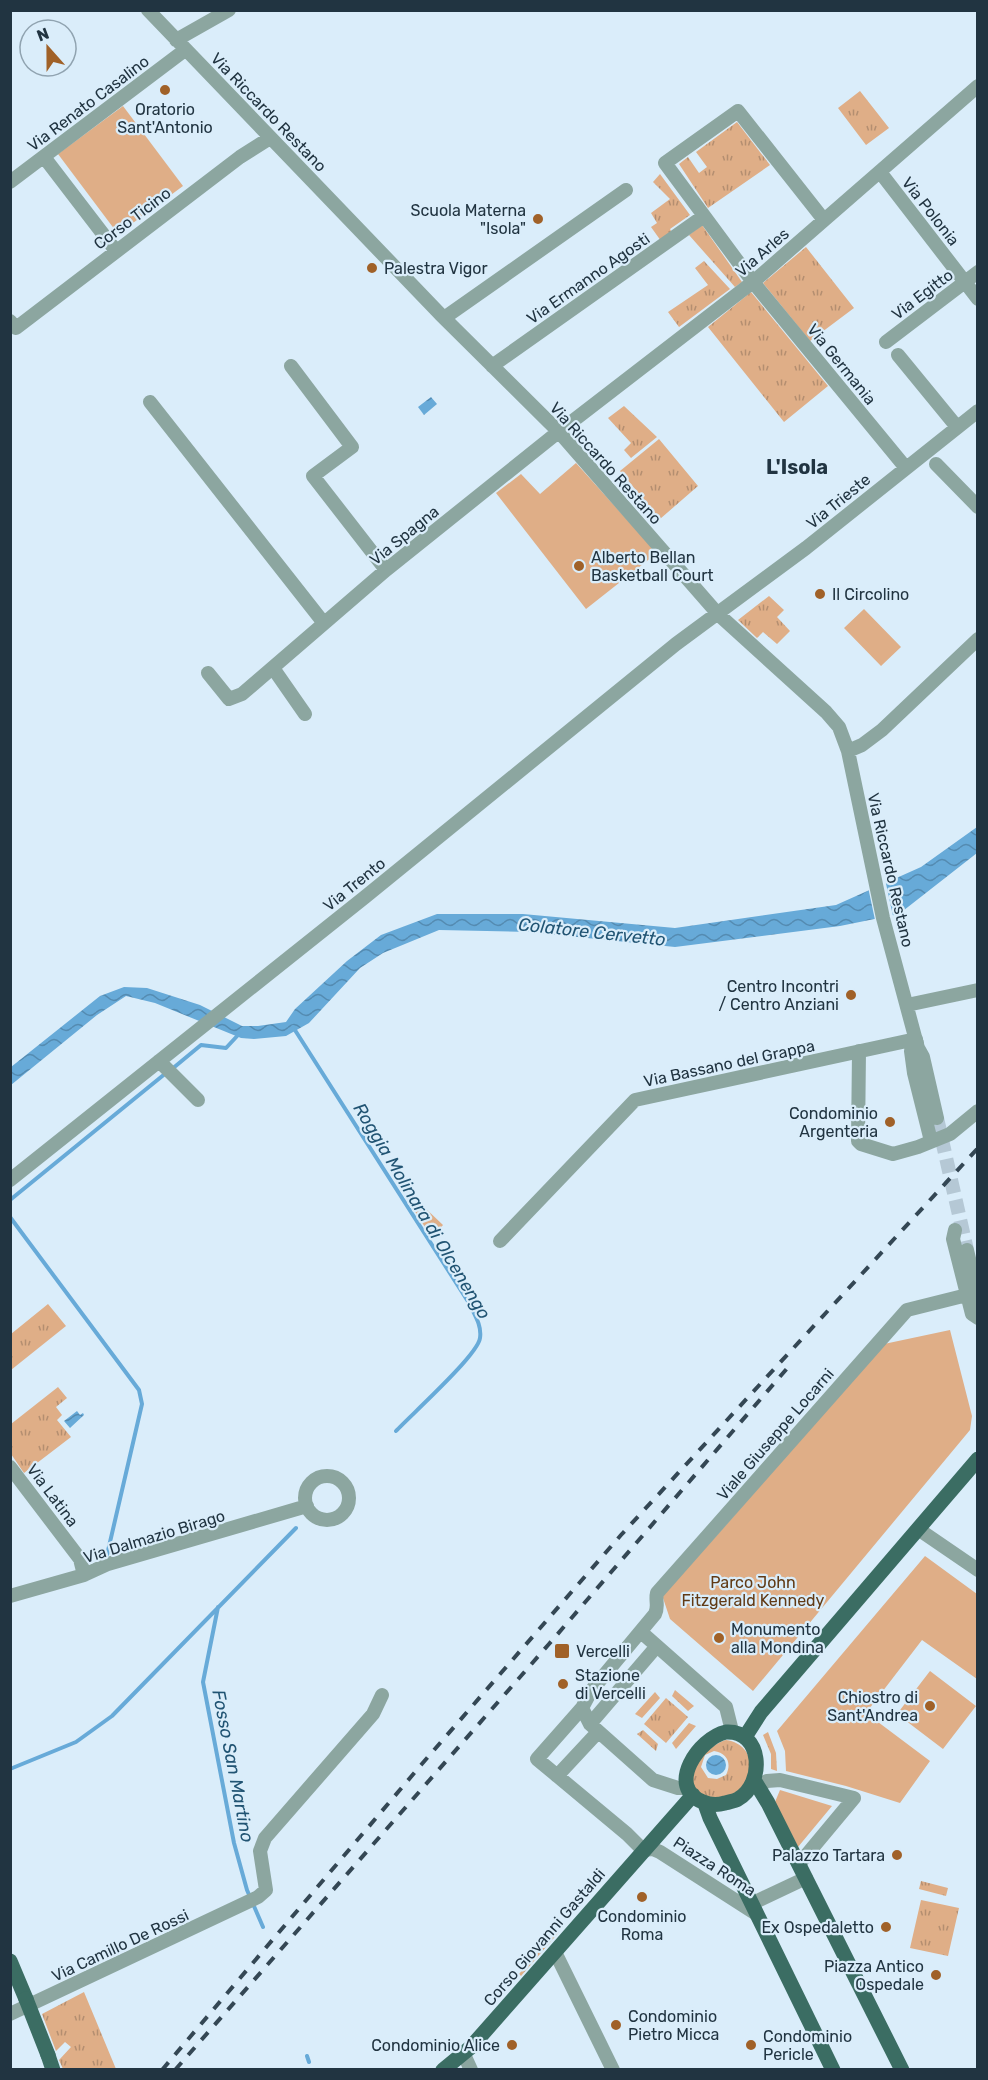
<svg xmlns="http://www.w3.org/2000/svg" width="988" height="2080" font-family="Rubik,sans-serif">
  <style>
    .grass { fill: url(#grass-tufts); fill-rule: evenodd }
    .green { fill: #dfae87 }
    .water { fill: url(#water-waves) }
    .pier { fill: #daedfa }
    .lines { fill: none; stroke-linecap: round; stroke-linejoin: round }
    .stream { stroke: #67aad8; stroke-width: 4 }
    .minor-tunnel { stroke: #b5c8d5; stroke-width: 14; stroke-dasharray: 14 7; stroke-linecap: butt }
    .minor { stroke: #8ca6a0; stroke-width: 14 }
    .major { stroke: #3b6d63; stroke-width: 15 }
    .rail { stroke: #344754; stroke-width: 4; stroke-dasharray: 10 10; stroke-linecap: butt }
    .major-bridge { stroke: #3b6d63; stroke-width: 15 }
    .poi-dot { fill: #a06128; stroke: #daedfa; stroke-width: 2 }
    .labels { text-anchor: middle; stroke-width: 4.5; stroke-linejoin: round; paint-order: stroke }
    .street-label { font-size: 16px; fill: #213441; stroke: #daedfa }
    .poi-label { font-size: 16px; fill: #213441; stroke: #daedfa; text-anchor: end }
    .park-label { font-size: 16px; fill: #613a15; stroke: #daedfa }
    .water-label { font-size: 18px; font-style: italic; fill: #215473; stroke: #daedfa }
    .quarter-label { font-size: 20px; font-weight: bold; fill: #213441; stroke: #daedfa }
  </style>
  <defs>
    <pattern id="grass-tufts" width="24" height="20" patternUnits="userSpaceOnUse" patternTransform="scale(1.5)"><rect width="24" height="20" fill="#dfae87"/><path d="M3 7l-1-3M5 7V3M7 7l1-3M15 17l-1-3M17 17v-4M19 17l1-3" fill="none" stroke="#b48e70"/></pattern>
    <pattern id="water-waves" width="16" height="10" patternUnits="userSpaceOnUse" patternTransform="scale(1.5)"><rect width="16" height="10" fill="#67aad8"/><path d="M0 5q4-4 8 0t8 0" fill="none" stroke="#548bb1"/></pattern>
  </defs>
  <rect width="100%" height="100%" fill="#daedfa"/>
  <path class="grass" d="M860,91L889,128L866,145L838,108Z
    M737,122L770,165L708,208L679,164L688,157L699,173L707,167L696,152Z
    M660,174L690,215L670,229L672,233L661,241L651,227L657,223L651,213L670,199L653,182Z
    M702,225L742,282L735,287L689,235Z
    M806,247L854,308L810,341L763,283Z
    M704,261L730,289L679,327L668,312L708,285L695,268Z
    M751,292L828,386L784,422L708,327Z
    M624,406L657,437L631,458L624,450L631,443L608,418Z
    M659,439L698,486L660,519L620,471Z
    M769,596L784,610L777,617L790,631L777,644L763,632L757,638L738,620Z
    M48,1304L66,1326L11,1370V1334Z
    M58,1387L67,1398L56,1407L62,1415L57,1420L71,1437L24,1473L11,1454V1424Z
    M675,1690L694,1706L688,1711L672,1696Z
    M655,1692L660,1698L642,1718L635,1714Z
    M666,1698L688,1717L666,1743L644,1724Z
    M689,1723L696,1726L676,1749L672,1743Z
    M643,1730L658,1744L656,1751L637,1734Z
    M768,1732L776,1753L777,1771L771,1769V1754L763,1735Z
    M726,1740C760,1745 755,1786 731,1797C724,1800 710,1798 702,1798C699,1794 695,1789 693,1785C686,1768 711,1744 726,1740ZM714,1751C727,1753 732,1763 726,1775L717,1779L708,1778L701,1767L705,1755Z
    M921,1881L948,1888L946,1896L919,1889Z
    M921,1900L959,1908L948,1956L910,1948Z
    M557,1931L559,1932L521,1976L519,1974Z
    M84,1992L116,2069H63L59,2060L71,2047L65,2042L56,2051L42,2014Z"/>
  <path class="green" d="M123,106L183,186L118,234L58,154Z
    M576,463L657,553L586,609L496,493L521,474L540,494Z
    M864,609L901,647L881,666L844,628Z
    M421,1204L443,1225L432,1238L414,1210Z
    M950,1330L972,1416L970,1430L753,1691L670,1619L662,1595L717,1535L884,1344Z
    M925,1556L977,1594V1679L922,1640L866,1713L930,1761L900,1803L846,1786L786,1771L785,1751L777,1731Z
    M930,1671L976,1706L943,1749L897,1714Z
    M780,1790L832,1806L798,1847L775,1802Z"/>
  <path class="water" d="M431,397L437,404L424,415L418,407Z
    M977,827V853L899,914L840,926L675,947L529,932L439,930L383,953L360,968L309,1023L286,1036L254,1039L241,1038L155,1003L126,996L97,1015L11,1085V1067L100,996L124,987L147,988L200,1005L242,1026H258L286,1022L295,1009L347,961L381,935L437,914H523L675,928L836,905L921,867Z
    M77,1411L80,1415L83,1413L84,1415L70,1428L64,1421Z
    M706 1765a10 10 0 1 1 20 0a10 10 0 1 1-20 0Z"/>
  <path class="pier" d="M885,879L893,916L875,920L868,887Z"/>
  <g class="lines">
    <path class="stream" d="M293,1027L469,1303C474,1314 482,1325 480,1338C478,1355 411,1415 396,1431
      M172,1069L201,1045L226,1048L239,1034
      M10,1200L166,1073
      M10,1217L139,1390L142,1404L107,1555L104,1560
      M218,1607L203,1682L234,1843L247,1890L263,1927
      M10,1769L76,1742L112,1716L296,1528
      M307,2056L309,2062"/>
    <path class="minor-tunnel" d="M937,1118L967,1250"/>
    <path class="minor" d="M148,10L440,314L559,432L718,614L826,712L839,727L848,751L883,918L918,1048L923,1057L937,1118
      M176,40L229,10
      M44,157L116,251
      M880,172L978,299
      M10,182L185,50
      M824,220L738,111L665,163L753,282L906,468
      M444,318L626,190
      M10,321L16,328L240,157L270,138
      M886,342L978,272
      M898,355L957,427
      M291,366L352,447L313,476L386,570
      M492,366L704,216
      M150,402L323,622
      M936,464L978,507
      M273,668L305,714
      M208,673L229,699L242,694L386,570L552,437L753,282L978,86
      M848,751L862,745L882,730L978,639
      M907,1005L978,990
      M917,1043L911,1051L914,1073L931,1141
      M859,1051L858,1141L861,1144L893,1154L918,1147L950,1134L978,1111
      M159,1061L198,1100
      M10,1180L365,897L676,644L806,548L978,411
      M955,1230L953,1239L972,1314L978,1318
      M500,1241L635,1100L916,1039
      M967,1250L978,1297
      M10,1467L80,1559L84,1575
      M305 1498a22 22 0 1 1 44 0a22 22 0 1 1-44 0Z
      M918,1529L978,1570
      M10,1596L84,1575L108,1564L307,1506
      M641,1632L726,1707L732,1731
      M582,1708L590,1724L653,1780L678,1788H688
      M590,1724L657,1646
      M557,1776L598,1732
      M757,1787L767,1781L780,1780L854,1798L799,1864
      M751,1904L806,1878
      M755,1913L660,1852L653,1849L643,1850L627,1834L537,1759L582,1708L591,1691L655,1614C659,1606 655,1601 657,1593L907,1310L967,1295
      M555,1952L613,2070
      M10,2014L258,1897L266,1890L260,1851L265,1838L373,1714L382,1695
      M466,2059L471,2070"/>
    <path class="major" d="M726,1732C763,1730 765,1784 738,1799C735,1801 729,1802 725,1803C718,1805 710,1805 703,1802C665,1787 699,1738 726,1732Z
      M745,1737L761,1712L978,1459
      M754,1780L768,1803L902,2070
      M705,1804L710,1818L833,2070
      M10,1961L26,1999
      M48,2055L53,2070
      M443,2070L471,2047L693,1795"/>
    <path class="rail" d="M162,2070L421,1765L621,1535L978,1148
      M175,2070L549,1644L790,1365"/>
    <path class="major-bridge" d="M26,1999L48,2055"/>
  </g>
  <g class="poi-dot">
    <circle cx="165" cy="90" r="6"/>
    <circle cx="538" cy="219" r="6"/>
    <circle cx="372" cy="268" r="6"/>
    <circle cx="579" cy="566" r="6"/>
    <circle cx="820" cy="594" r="6"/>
    <circle cx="851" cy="995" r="6"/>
    <circle cx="890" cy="1122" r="6"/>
    <circle cx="719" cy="1638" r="6"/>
    <rect x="554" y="1643" width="16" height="16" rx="3"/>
    <circle cx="563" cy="1684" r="6"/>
    <circle cx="930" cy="1706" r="6"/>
    <circle cx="897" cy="1855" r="6"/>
    <circle cx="642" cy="1897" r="6"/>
    <circle cx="886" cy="1927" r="6"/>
    <circle cx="936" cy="1975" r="6"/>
    <circle cx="616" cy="2025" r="6"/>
    <circle cx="512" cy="2045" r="6"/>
    <circle cx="751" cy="2045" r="6"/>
  </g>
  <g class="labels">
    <g class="street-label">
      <text transform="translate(88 103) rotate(-37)" y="6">Via Renato Casalino</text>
      <text transform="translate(269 112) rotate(46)" y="6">Via Riccardo Restano</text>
      <text transform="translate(931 211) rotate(52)" y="6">Via Polonia</text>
      <text transform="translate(132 218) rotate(-37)" y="6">Corso Ticino</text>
      <text transform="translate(762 252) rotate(-41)" y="6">Via Arles</text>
      <text transform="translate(588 278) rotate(-35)" y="6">Via Ermanno Agosti</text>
      <text transform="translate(922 294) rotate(-37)" y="6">Via Egitto</text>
      <text transform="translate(842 364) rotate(51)" y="6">Via Germania</text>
      <text transform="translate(606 463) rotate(48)" y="6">Via Riccardo Restano</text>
      <text transform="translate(838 501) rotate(-39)" y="6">Via Trieste</text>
      <text transform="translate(404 535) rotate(-39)" y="6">Via Spagna</text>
      <text transform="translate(891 870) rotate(77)" y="6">Via Riccardo Restano</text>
      <text transform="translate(354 884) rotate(-39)" y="6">Via Trento</text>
      <text transform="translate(729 1063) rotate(-12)" y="6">Via Bassano del Grappa</text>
      <text transform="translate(775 1434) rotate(-49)" y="6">Viale Giuseppe Locarni</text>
      <text transform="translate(53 1495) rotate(53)" y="6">Via Latina</text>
      <text transform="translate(154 1536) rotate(-17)" y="6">Via Dalmazio Birago</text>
      <text transform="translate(715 1866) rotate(33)" y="6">Piazza Roma</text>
      <text transform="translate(544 1937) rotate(-49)" y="6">Corso Giovanni Gastaldi</text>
      <text transform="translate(120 1945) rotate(-25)" y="6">Via Camillo De Rossi</text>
    </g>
    <g class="poi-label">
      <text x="165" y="115" text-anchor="middle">Oratorio<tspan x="165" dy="18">Sant'Antonio</tspan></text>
      <text x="526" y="216">Scuola Materna<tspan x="526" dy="18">"Isola"</tspan></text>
      <text x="384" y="274" text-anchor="start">Palestra Vigor</text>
      <text x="591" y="563" text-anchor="start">Alberto Bellan<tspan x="591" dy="18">Basketball Court</tspan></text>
      <text x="832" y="600" text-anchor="start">Il Circolino</text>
      <text x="839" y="992">Centro Incontri<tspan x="839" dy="18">/ Centro Anziani</tspan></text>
      <text x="878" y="1119">Condominio<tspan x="878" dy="18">Argenteria</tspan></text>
      <text x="731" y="1635" text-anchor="start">Monumento<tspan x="731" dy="18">alla Mondina</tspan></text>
      <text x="576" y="1657" text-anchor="start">Vercelli</text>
      <text x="575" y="1681" text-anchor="start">Stazione<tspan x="575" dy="18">di Vercelli</tspan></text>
      <text x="918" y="1703">Chiostro di<tspan x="918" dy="18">Sant'Andrea</tspan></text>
      <text x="885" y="1861">Palazzo Tartara</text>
      <text x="642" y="1922" text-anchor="middle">Condominio<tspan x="642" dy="18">Roma</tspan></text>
      <text x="874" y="1933">Ex Ospedaletto</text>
      <text x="924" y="1972">Piazza Antico<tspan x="924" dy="18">Ospedale</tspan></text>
      <text x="628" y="2022" text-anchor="start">Condominio<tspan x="628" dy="18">Pietro Micca</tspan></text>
      <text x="763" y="2042" text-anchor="start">Condominio<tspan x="763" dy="18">Pericle</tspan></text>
      <text x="500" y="2051">Condominio Alice</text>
    </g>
    <g class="park-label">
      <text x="753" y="1588">Parco John<tspan x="753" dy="18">Fitzgerald Kennedy</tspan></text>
    </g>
    <g class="water-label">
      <text transform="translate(592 932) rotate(6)" y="6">Colatore Cervetto</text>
      <text transform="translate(422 1211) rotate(59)" y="6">Roggia Molinara di Olcenengo</text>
      <text transform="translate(233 1766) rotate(79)" y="6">Fosso San Martino</text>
    </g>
    <g class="quarter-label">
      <text x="797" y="474">L'Isola</text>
    </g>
  </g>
  <rect width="988" height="2080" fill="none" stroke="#213441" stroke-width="24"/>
  <g transform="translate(48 48) rotate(339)"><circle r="28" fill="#daedfa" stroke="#90a3b0" stroke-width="1.5"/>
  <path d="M0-4.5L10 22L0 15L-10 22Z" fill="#a06128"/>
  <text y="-9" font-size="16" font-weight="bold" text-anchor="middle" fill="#213441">N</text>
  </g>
</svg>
